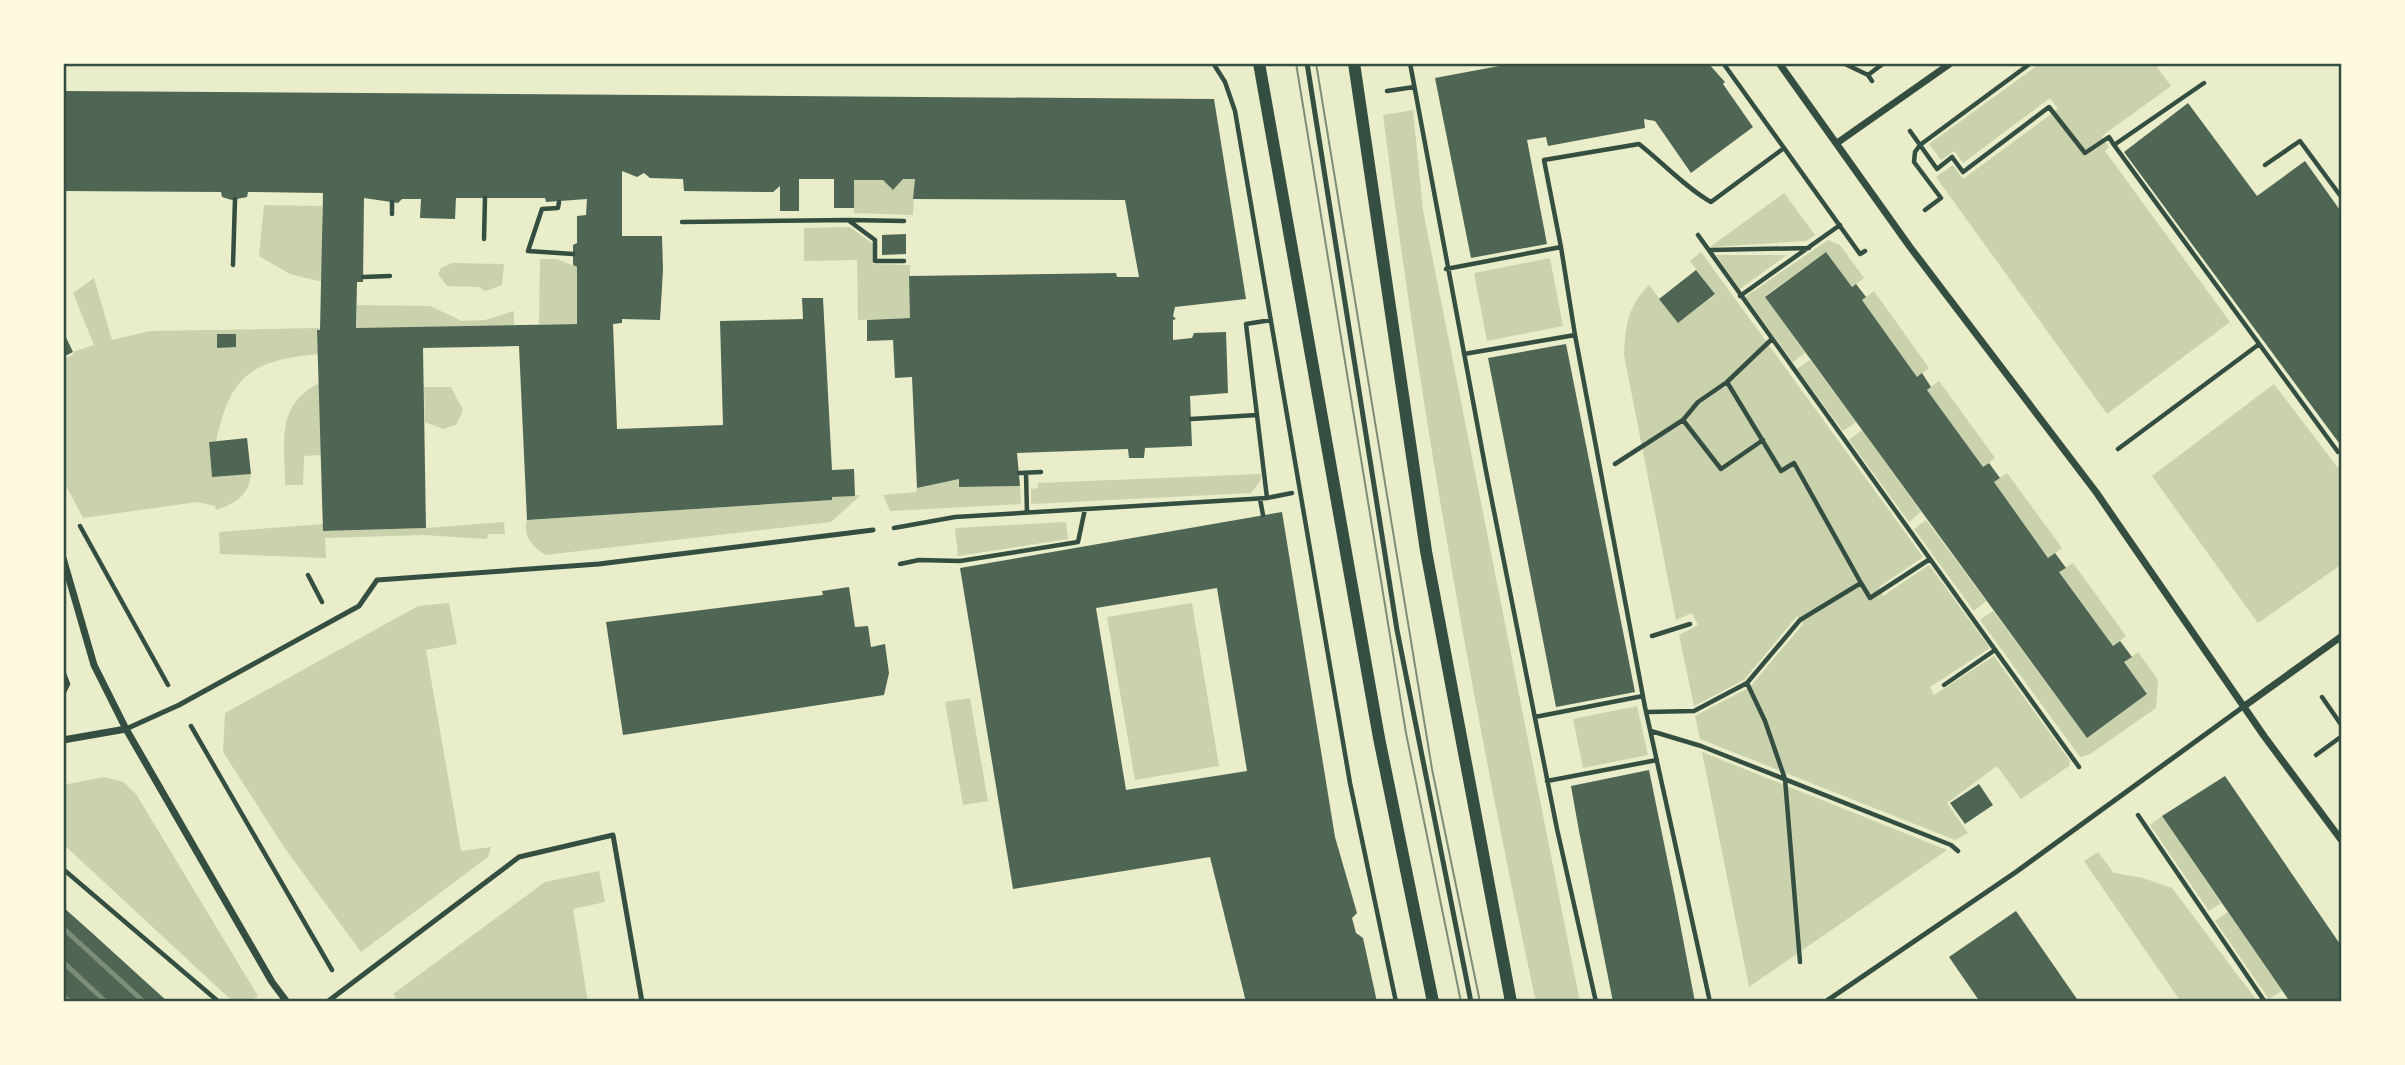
<svg xmlns="http://www.w3.org/2000/svg" width="2405" height="1065" font-family="'Fira Sans',sans-serif">
  <style>
    .green { fill: #cad2ad }
    .building { fill: #4f6655; fill-rule: evenodd }
    .lines { fill: none; stroke-linecap: round; stroke-linejoin: round }
    .path { stroke: #344e41; stroke-width: 4.5 }
    .service { stroke: #344e41; stroke-width: 5 }
    .minor { stroke: #344e41; stroke-width: 7 }
    .tertiary { stroke: #344e41; stroke-width: 12 }
    .tram { stroke: #7c8e77; stroke-width: 2 }
    .rail { stroke: #7c8e77; stroke-width: 5 }
    .neatline { fill: none; stroke: #344e41; stroke-width: 2.5 }
  </style>
  <rect width="100%" height="100%" fill="#e9edc9"/>
  <path class="green" d="M2041,63H2154L2171,86L2102,136L2109,147L2105,151L2230,322L2107,414L1936,177L1953,165L1963,179L2058,109L2050,98L1963,163L1954,151L1941,160L1929,144Z
    M1413,110L1423,210L1580,1002H1536C1473,710 1421,411 1383,115Z
    M903,179H915L913,215L854,213V180H883L893,190Z
    M1784,193L1815,235L1806,241L1710,247Z
    M264,205L322,206V282L290,274L259,256Z
    M850,227L873,244V264L910,265V318L858,320L857,260L804,261V228Z
    M1828,240L1840,245L1864,278L1852,287L1826,252L1765,296L1805,353L1793,362L1745,297Z
    M1701,252L1923,557L1879,587L1883,596L1929,565L1990,648L1930,687L1934,695L1994,656L2070,761L2069,766L2021,799L1997,766L1947,803L1968,833L1955,840L1700,739L1695,716L1750,687L1803,624L1797,616L1744,680L1694,706L1679,635L1698,625L1692,613L1676,620L1624,355C1626,324 1627,308 1649,285L1678,323L1715,295L1690,261Z
    M1716,255H1787L1740,289Z
    M1550,258L1563,326L1487,341L1474,273Z
    M540,259H557L577,267V324H539Z
    M452,263L504,264L502,285L485,291L479,287L447,286L438,274L441,268Z
    M94,278L112,340L150,331L320,328L318,354C251,361 231,374 216,441L209,442L212,476L251,474C250,495 234,504 216,510L215,506L198,502L83,518L63,480V360L74,354L73,352L94,345L73,293Z
    M1874,291L1929,368L1917,377L1862,300Z
    M357,305L430,306L462,321L485,320L514,311V327L356,328Z
    M1810,360L1856,422L1843,431L1797,369Z
    M1939,381L1995,458L1983,467L1927,390Z
    M319,383L321,455L304,456L303,485H285C285,442 275,406 319,383Z
    M2274,384L2338,468L2342,465V564L2258,623L2152,476Z
    M424,387H451L463,410L456,425L443,429L425,422Z
    M1862,430L1921,512L1909,522L1849,440Z
    M2007,473L2062,548L2048,558L1994,482Z
    M1261,474V480L1251,493L1031,504V489L1038,488V483Z
    M959,479V487L1020,486L1021,504L890,511L883,495L916,492L917,488Z
    M861,495L831,522L545,555C533,546 522,537 527,520L831,500L832,497Z
    M1926,520L1986,601L1974,611L1914,529Z
    M504,522L505,534H488L487,539L423,535L325,538L326,558L220,554L219,532L323,524V531L426,528Z
    M1066,522L1068,539L958,556L955,528Z
    M2073,563L2126,636L2113,646L2059,572Z
    M449,603L457,644L426,650L461,851L491,847L488,857L361,952L286,850L223,752L225,713L418,606Z
    M1192,603L1219,766L1135,780L1107,617Z
    M1993,611L2087,738L2147,694L2124,662L2138,652L2158,680L2156,708L2090,754L2080,757L1980,620Z
    M970,698L988,801L963,805L945,702Z
    M1637,706L1648,755L1583,768L1573,719Z
    M1702,752L1947,850L1749,987Z
    M104,777L123,782L136,794L258,996C248,1003 239,1004 228,997L63,844V785Z
    M2162,816L2221,903L2209,911L2150,825Z
    M2098,852L2114,873L2143,878L2172,888L2258,1002H2181L2084,861Z
    M599,871L605,902L573,909L588,1002H399L393,994L545,882Z
    M2228,912L2282,991L2269,999L2215,921Z"/>
  <path class="building" d="M1515,63H1708L1725,82L1723,84L1753,127L1691,173L1655,121L1644,119L1645,128L1548,146L1546,137L1527,140L1547,244L1471,258L1435,78Z
    M63,91L1214,99L1246,299L1175,307L1173,316L1176,319L1173,320V340L1192,338L1194,333L1226,332L1228,393L1190,396L1192,446L1145,448L1144,458H1129L1128,449L1017,453L1020,486L959,487V479L917,488L912,377L895,378L893,340L867,341V320L910,318L909,276L1116,273L1117,277H1139L1125,200L913,199L915,179H903L893,190L883,180H854V208H834V179H799V211H780V186L773,192L684,191L683,179L650,178L644,173L637,177L622,171V236H662L663,270L660,320L622,319V323L613,324L617,429L723,425L720,321L803,319L802,298H823L832,470L854,469L855,496L832,497V500L527,520L519,346L423,348L426,528L323,531L317,330H320L323,193L248,192L247,197L232,200L222,197L221,192L63,191ZM364,198L398,203L402,199H421L420,218L455,219L456,198H545L546,202L587,199L586,215L577,216V243L573,245V265L577,267V324L356,328L357,282H363Z
    M2188,103L2257,196L2305,161L2342,213V441L2339,443L2124,152Z
    M906,234V254L882,255V235Z
    M1826,252L1852,287L1856,284L1866,297L1862,300L1917,377L1922,373L1931,387L1927,390L1983,467L1989,463L2000,478L1994,482L2048,558L2055,553L2066,568L2059,572L2113,646L2120,641L2132,657L2124,662L2147,694L2087,738L1765,297Z
    M1696,270L1715,294L1678,323L1659,299Z
    M63,331L73,352L63,357Z
    M217,334H236V347L217,348Z
    M1566,344L1635,692L1556,707L1488,358Z
    M247,438L251,474L212,477L209,442Z
    M1282,512L1335,837L1357,913L1352,918L1356,933L1363,938L1377,1002H1246L1210,857L1013,889L960,568ZM1217,588L1247,771L1126,790L1096,608Z
    M849,587L855,627L868,626L871,647L885,644L889,673L884,695L623,735L606,622L823,595L822,591Z
    M1649,770L1675,897L1695,1002H1613L1579,831L1571,786Z
    M2225,776L2342,947V1002H2290L2162,816Z
    M1979,784L1993,805L1965,824L1950,803Z
    M63,907L91,932L168,1002H63Z
    M2016,911L2079,1002H1980L1949,957Z"/>
  <g class="lines">
    <path class="path" d="M1213,63L1225,82L1235,111L1350,783L1396,1002
      M1410,63L1486,471L1557,829L1596,1002
      M1723,63L1860,254L1865,251
      M1843,63L1868,75L1872,81
      M2031,63L1920,145L1937,169L1952,157L1963,172L2049,107L2085,153L2109,137L2114,145
      M1868,75L1884,63
      M2204,83L2114,145L2338,452L2342,449
      M1387,91L1414,87
      M1910,131L1920,145L1915,152L1914,162L1941,198L1925,210
      M2265,165L2300,141L2342,198
      M559,202L558,208L542,209L528,251L573,254
      M392,214V202
      M849,220L904,221
      M682,222L848,220L875,240V261H904
      M1698,235L2079,767
      M484,239L485,198
      M1710,250L1809,248
      M233,265L235,199
      M1446,269L1561,247L1544,160L1639,144C1662,162 1687,189 1711,202L1784,148
      M363,277L390,276
      M1740,296L1840,225
      M1575,335L1645,707L1710,1002
      M1464,354L1575,335L1561,247
      M1727,382L1781,471L1794,463L1861,583
      M1191,419L1257,415
      M1683,420L1721,469L1763,440
      M2118,449L2258,345
      M1615,464L1683,420L1698,402L1727,382L1772,339
      M1019,473L1041,472
      M1026,473L1027,513
      M1267,498L1246,324L1271,320
      M1260,499L1263,515
      M80,526L168,685
      M894,528L955,517L1267,498L1292,493
      M900,564L919,560L960,561L1078,542L1085,509
      M308,575L322,602
      M1652,636L1690,624
      M63,671L68,684L63,694
      M1747,683L1765,721L1785,779L1800,962
      M1944,685L1995,650
      M2322,697L2342,726
      M1647,712L1694,711L1747,683L1800,620L1861,583L1870,598L1930,559
      M1535,717L1643,696
      M191,726L332,970
      M1651,731L1701,746L1951,845L1958,851
      M2316,755L2342,736
      M1547,781L1657,760
      M2138,815L2265,1002
      M63,869L219,1002"/>
    <path class="service" d="M1307,63L1397,630L1471,1002
      M126,729L179,705L359,606L377,580L599,564L873,530
      M327,1002L519,857L613,835L642,1002
      M1825,1002L2016,872L2243,707"/>
    <path class="minor" d="M1779,63L1910,247L2096,492L2264,736L2342,841
      M1837,143L1951,63
      M63,558L94,665L126,729L272,982L287,1002
      M2243,707L2342,636
      M63,740L126,729"/>
    <path class="tertiary" d="M1259,63L1379,738L1433,1002
      M1354,63L1426,551L1511,1002"/>
    <path class="tram" d="M1296,63L1406,733L1461,1002
      M1316,63L1432,769L1480,1002"/>
    <path class="rail" d="M63,928L144,1002
      M63,962L106,1002
      M63,996L70,1002"/>
  </g>
  <rect width="2405" height="1065" fill="none" stroke="#fefae0" stroke-width="130"/>
  <rect x="65" y="65" width="2275" height="935" class="neatline"/>
</svg>
